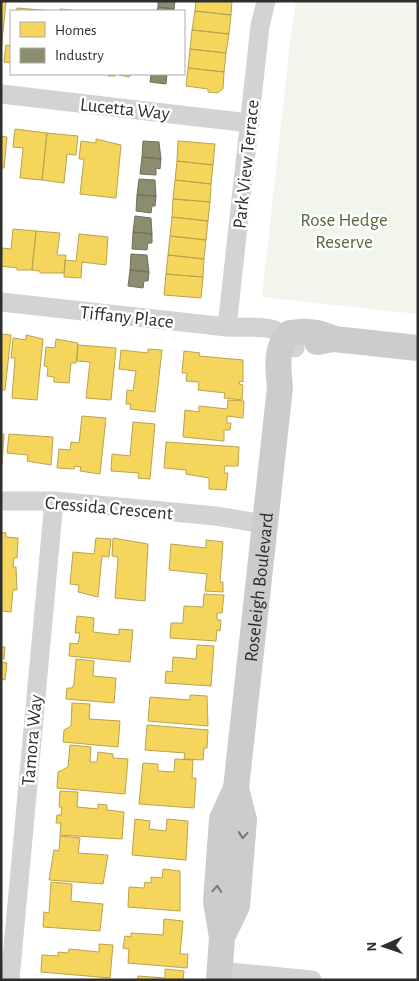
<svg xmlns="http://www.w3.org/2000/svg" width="419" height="981" font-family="'Alegreya Sans',sans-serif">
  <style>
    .green { fill: #f1f5ec }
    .homes { fill: #f6d55c; stroke: #baa34e }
    .industry { fill: #8c8c6e; stroke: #70705b }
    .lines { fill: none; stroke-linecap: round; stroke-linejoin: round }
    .street { stroke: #d3d3d3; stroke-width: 19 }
    .secondary { stroke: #ccc; stroke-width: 26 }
    .oneway { stroke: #757575 }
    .labels { text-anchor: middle; stroke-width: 5; stroke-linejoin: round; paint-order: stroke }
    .street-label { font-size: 19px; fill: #2e2e2e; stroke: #fff }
    .park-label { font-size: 19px; fill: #536a3b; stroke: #fff }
  </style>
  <rect width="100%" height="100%" fill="#fff"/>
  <path class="green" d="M296,1H418V314L262,297L291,35Z"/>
  <path class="homes" d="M1,1H6L1,52Z
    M196,1H232L231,15L195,11Z
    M17,8L54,11H16Z
    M60,9L81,11H59Z
    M195,11L231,15L229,34L192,30Z
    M192,30L229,34L226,53L190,49Z
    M6,45L11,46V63L4,62Z
    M190,49L226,53L224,72L188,68Z
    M188,68L224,72L223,89L217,93L208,92V89L186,86Z
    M108,74H132L129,77L115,74V76H108Z
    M15,129L47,133L42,180L20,178L23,148L13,147Z
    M47,133L78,136L76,155L67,154L64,183L42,180Z
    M1,136L7,137L4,168H1Z
    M96,139L121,145L116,198L80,194L84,159H79L81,141L96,143Z
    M178,141L215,144L213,165L177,161Z
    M177,161L213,165L211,184L175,180Z
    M175,180L211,184L210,202L173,199Z
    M173,199L210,202L208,221L172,217Z
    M172,217L208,221L206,240L170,236Z
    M13,229L36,231L32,270H17V268L1,266L2,248L11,249Z
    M36,231L60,233L57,255H66L64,273H40V271L32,270Z
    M79,234L108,237L106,265L82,262L81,278L64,277L65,260L76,261Z
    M170,236L206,240L204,259L168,255Z
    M168,255L204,259L203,277L166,274Z
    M166,274L203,277L201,298L164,295Z
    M1,334L11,335L5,390H1Z
    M26,335L43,339L37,400L12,398L15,358H11L13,338L26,340Z
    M56,339L78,343L76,363H71L69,383L54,382V377L47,376L48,367L44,366L46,347L55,348Z
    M78,345L116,348L111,400L86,398L90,362L77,361Z
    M148,349L162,350L155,412L130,409L131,404H126L127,390L133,391L136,371L119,369L121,350L148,353Z
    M184,351L200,353L199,356L243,360V382L240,381L239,384L243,385L242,400L224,398L225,393L198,390L199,382L186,381L187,373H182Z
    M228,400L244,401L243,418L227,416V423H231L230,430H224V441L183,437L185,410L199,412V406L227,409Z
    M82,416L106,418L100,474L80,471L81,467L75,466L74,469L57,468L59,449L70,450L71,442L79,443Z
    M133,422L155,424L150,479L138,478L139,473L111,471L112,454L130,456Z
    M1,434H4L2,465H1Z
    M9,434L53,437L51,465L27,461L28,455L7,453Z
    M166,442L239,447L238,466H225L224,473H228L226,490L209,489V478L186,474V470L164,468Z
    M1,532L6,533V537L18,538L17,558H14L13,567H16L17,590H13L11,612L1,611Z
    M96,538L111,539L109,557L102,556L98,597L78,592L79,585L70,584L73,552L94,554Z
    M113,538L148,544L145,601L115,598L118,557L112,556Z
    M206,540L223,542L220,582H223V592L205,591L207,574L169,570L171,544L206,548Z
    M204,594L224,595L222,613H217V620H221L220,631L217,630L216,641L170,638L171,623H183L184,606L203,607Z
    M77,616L94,618L93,632L119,635V629L133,630L130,662L69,656L70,643L78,644L80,633H75Z
    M197,645L214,646L211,686L165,683L166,671L172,672L173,657L196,659Z
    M1,647H5L4,659L1,658Z
    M76,659L94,661L93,676L116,678L114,703L66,699L67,688H72L74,684Z
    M1,662L7,663L5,680L1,679Z
    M190,695L207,696L208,726L148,721L150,697L190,700Z
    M72,703L90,704L89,719L120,721L118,747L63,742L64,730L71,726Z
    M147,725L208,730L207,748H204L203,760L184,759L185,753L145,750Z
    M70,745L91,747L90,762H97L98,752L113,754V758L128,759L125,794L57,788L58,772L68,767Z
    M175,759L193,760L192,778H196L194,808L139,804L143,763L158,764V771L174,772Z
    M60,791L78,792L77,807L98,809V804L107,805V810L124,812L122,839L60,835L61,823H56L57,815H61L62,807H59Z
    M135,819L150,821L149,829L166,831L167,819L188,821L186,860L132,855Z
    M60,836L80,838L78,853L108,855L103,884L49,880L54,850L59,851Z
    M163,869L180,871V911L128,907L129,887L144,888L145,882L151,883V877L162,878Z
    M51,882L72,884L71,901L103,904L100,931L43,927L44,912L49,913Z
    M164,919L183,921L180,954H188L187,968L128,963L129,949L123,948L125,936L131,937V933L163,935Z
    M99,944L113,945L110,978L41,972L42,955L58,956V952L68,953L69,949L99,952Z
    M165,969L184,971L183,980H137L138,976L165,978Z"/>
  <path class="industry" d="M158,1H175L174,9L158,7Z
    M158,7L174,9V11H157Z
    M151,74H167L166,84L150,82Z
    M143,141L159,142L161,159L142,157Z
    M142,157L161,159L160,169L156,168V175L140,174Z
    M139,179L155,180L156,196L137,195Z
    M137,195L156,196L155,206H152L151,213L136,211Z
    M135,216L151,218L152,234L133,232Z
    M133,232L152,234V243H148L147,250L132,249Z
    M131,254L147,255L149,272L130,270Z
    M130,270L149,272L148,281H144L143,288L128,286Z"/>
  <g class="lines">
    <path class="street" d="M1,94L249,123
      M1,302L227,327C257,329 276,320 295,348
      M227,327L260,26L266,1
      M1,501H54L216,516L265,524
      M220,971L312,980
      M10,980L54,501"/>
    <g class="secondary">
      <path d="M317,342L334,339L418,348"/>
      <path d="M222,937L237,906L244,820L236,788"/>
      <path id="s1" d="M219,980L222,937L216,902L222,819L236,788L280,387C278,369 275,346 290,333C307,330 319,332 334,339"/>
    </g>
  </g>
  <defs><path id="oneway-chevron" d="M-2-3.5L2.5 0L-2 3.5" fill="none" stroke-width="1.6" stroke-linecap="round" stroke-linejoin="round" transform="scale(1.25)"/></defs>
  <g class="oneway">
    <use href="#oneway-chevron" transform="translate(243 835) rotate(95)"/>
    <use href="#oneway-chevron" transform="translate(217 889) rotate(-86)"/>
  </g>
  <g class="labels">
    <g class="street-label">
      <text transform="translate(125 108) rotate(6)" y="7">Lucetta Way</text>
      <text transform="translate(245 164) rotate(-84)" y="7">Park View Terrace</text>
      <text transform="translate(127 316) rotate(6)" y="7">Tiffany Place</text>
      <text transform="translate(109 507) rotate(5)" y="7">Cressida Crescent</text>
      <text dy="7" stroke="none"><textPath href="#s1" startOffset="398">Roseleigh Boulevard</textPath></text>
      <text transform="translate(31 740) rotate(-85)" y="7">Tamora Way</text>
    </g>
    <g class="park-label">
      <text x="344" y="226">Rose Hedge<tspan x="344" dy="22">Reserve</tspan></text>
    </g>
  </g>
  <rect width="419" height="981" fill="none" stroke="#2e2e2e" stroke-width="5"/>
  <rect x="10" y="10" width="175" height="65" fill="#ffffff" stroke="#ababab"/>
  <rect x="20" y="22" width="25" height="15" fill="#f6d55c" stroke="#ababab"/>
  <text x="55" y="35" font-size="15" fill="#2e2e2e">Homes</text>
  <rect x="20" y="48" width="25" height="15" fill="#8c8c6e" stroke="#ababab"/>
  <text x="55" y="60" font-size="15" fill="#2e2e2e">Industry</text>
  <g transform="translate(384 946) rotate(268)" stroke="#ffffff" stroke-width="4" paint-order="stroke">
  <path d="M0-4L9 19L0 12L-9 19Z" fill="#2e2e2e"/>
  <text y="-8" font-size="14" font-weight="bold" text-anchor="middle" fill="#2e2e2e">N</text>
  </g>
</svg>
